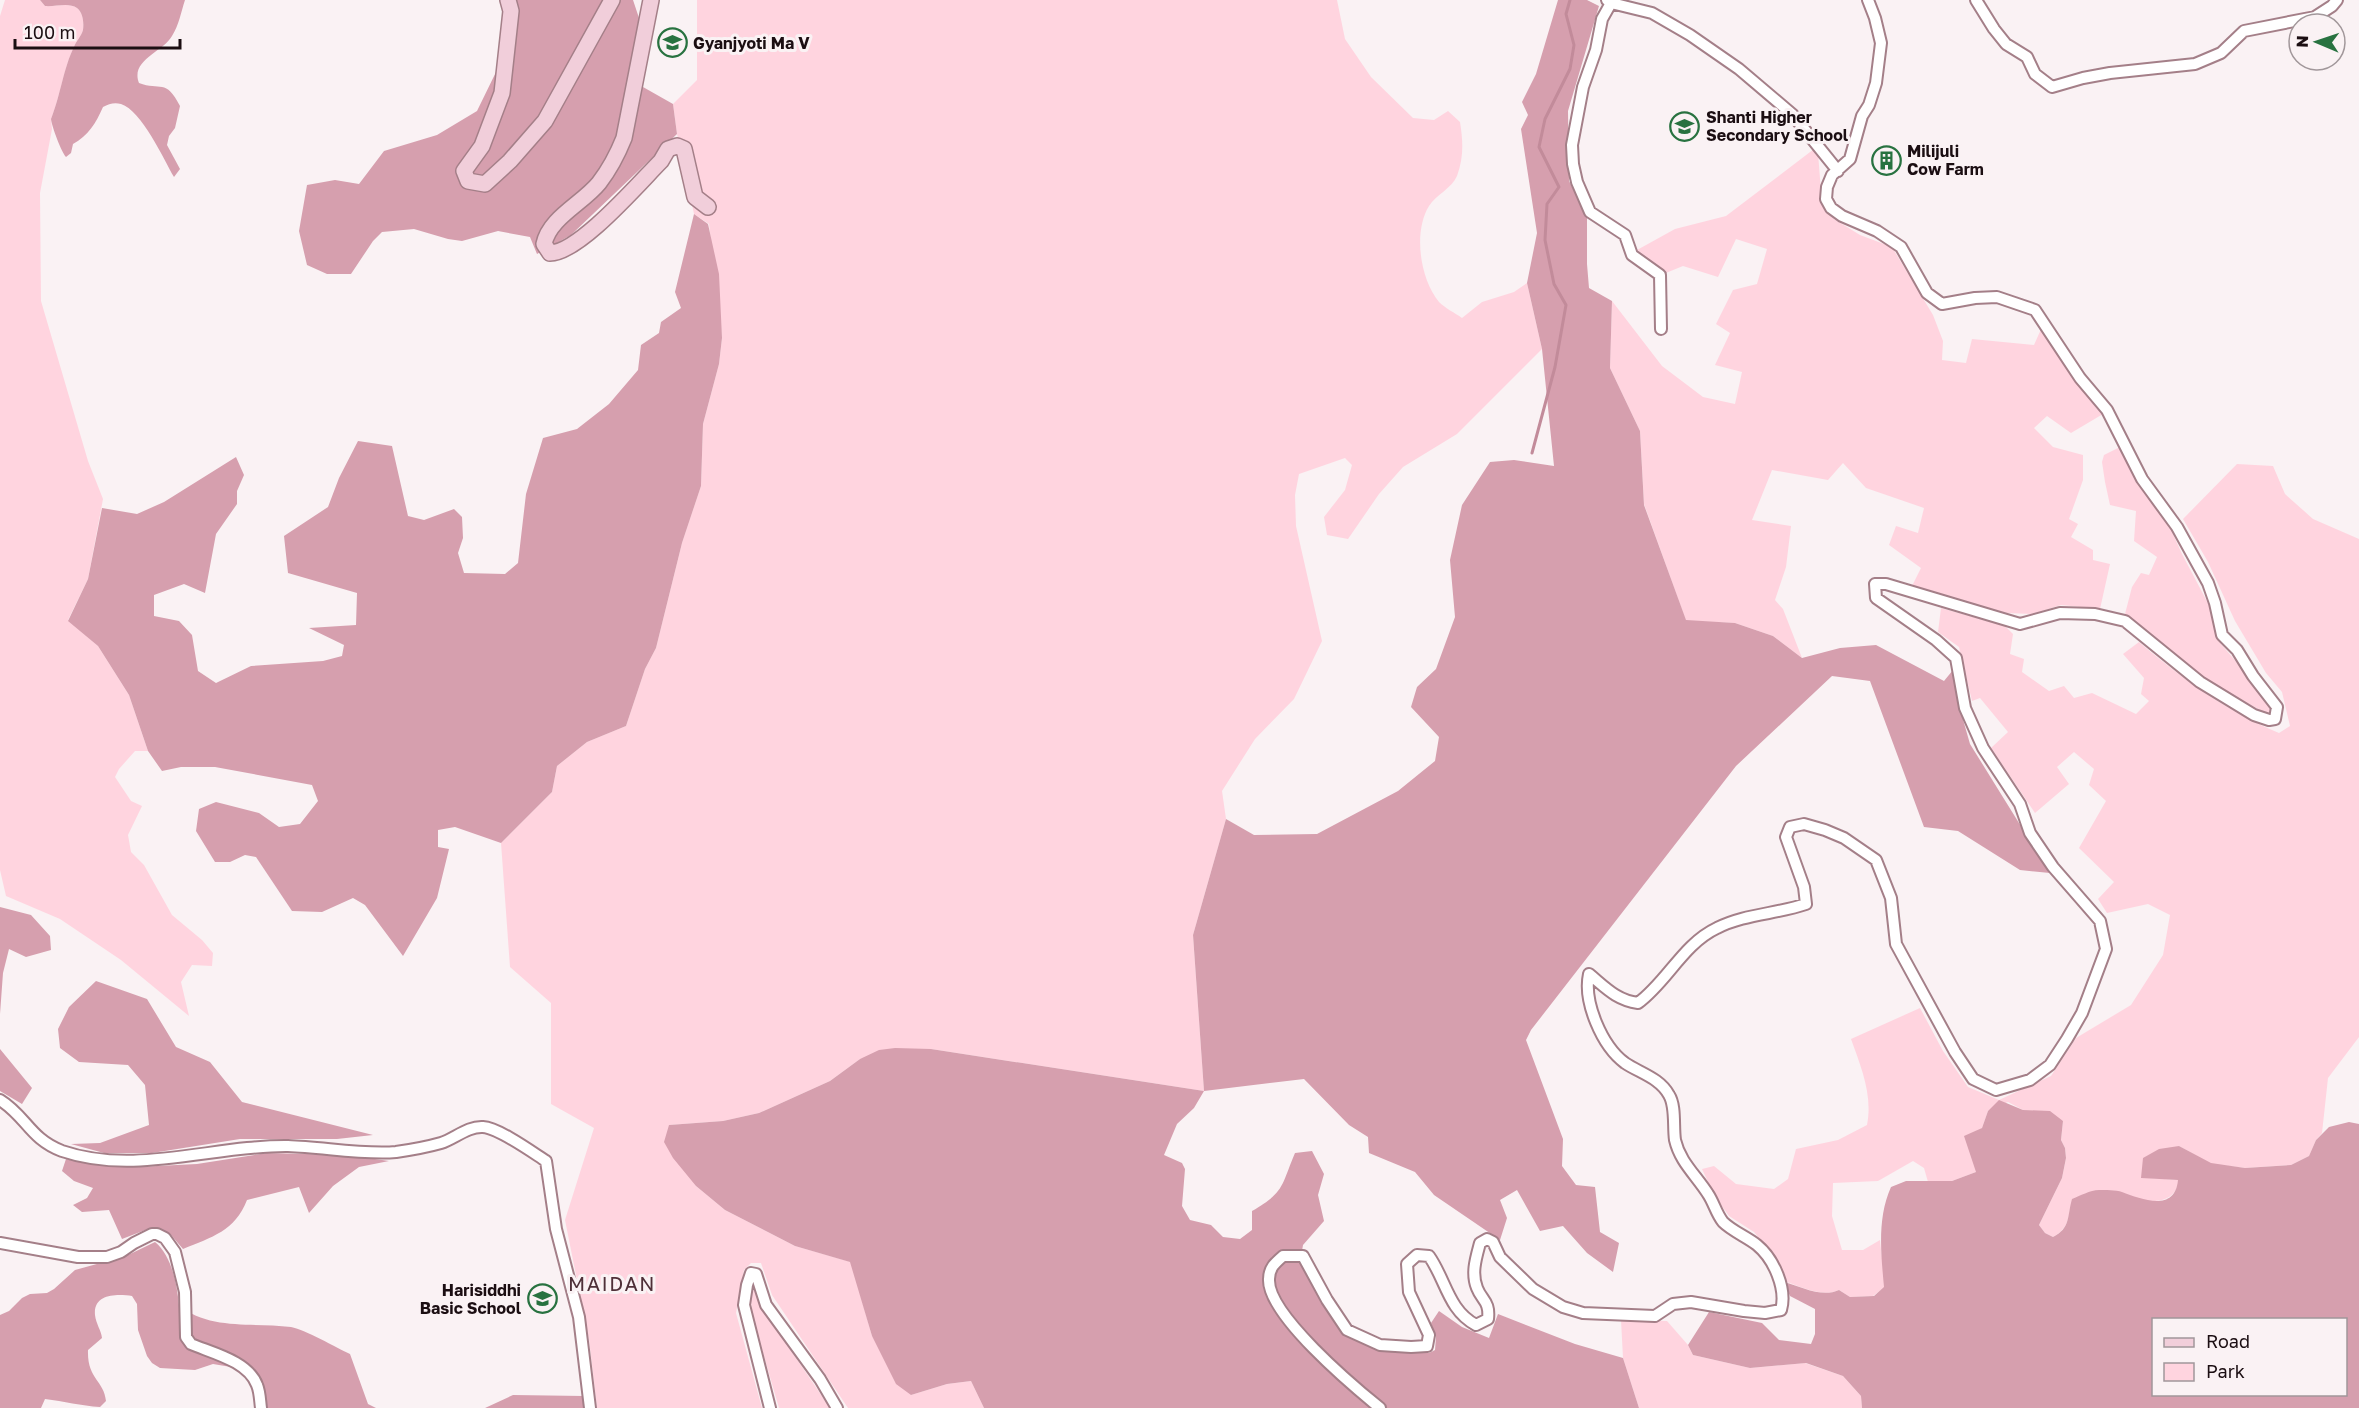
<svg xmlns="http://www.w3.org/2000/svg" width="2359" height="1408" font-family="'Golos Text',sans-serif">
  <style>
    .green { fill: #ffd4df }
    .forest { fill: #d69fae; fill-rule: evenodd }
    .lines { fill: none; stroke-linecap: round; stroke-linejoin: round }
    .stream { stroke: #c28b9a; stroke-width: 3 }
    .street-casing { stroke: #a47f88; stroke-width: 14 }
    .secondary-casing { stroke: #a47f88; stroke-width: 18 }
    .street { stroke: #fff; stroke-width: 10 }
    .secondary { stroke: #f1ceda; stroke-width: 15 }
    .labels { text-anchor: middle; stroke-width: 6; stroke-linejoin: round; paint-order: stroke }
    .poi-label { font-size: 16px; font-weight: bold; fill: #1b0e12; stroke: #faf2f4; text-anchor: start }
    .quarter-label { font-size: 20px; letter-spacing: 1.5px; fill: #4f3039; stroke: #faf2f4 }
  </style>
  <rect width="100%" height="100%" fill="#faf2f4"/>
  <path class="green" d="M5,0H40L45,6C55,7 69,2 77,8C83,13 84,22 83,30C81,37 76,41 74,47C64,67 60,97 51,119L52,129L40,193L41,301L88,461L103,499L88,579L68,620L98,646L129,695L148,751H135L119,769L115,777L131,801L142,806L128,835L131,852L144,865L172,915L202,940L213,953L212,966L192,965L181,982L189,1016L121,960L60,919L6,896L0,870V16Z
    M697,0H1337L1345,39L1371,77L1413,118L1434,120L1448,111L1460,122C1463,141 1464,157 1457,176C1452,188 1436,195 1429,206C1413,232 1420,279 1439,302C1445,308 1455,313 1462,318L1482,302L1514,292L1527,283L1542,349L1457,434L1403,467L1379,494L1348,539L1327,535L1324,517L1345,490L1352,465L1345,458L1299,474L1295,495L1296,526L1322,641L1294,699L1255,739L1222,791L1226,819L1193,935L1204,1091L931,1049L860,1059L830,1081L759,1113L723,1121L669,1125L696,1186L725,1210L795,1246L851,1262L872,1336L911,1395L947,1384L971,1381L984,1408H848L772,1295L761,1263H751L744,1270L736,1313L762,1408H597L589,1340L565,1220L594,1128L551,1104V1003L510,967L501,843L552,792L557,766L587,742L626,726L645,669L656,648L682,543L701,486L703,424L719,364L722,338L709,224L694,214L677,134L673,104L697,80Z
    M1814,149L1818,153L1822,204L1834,219L1860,235L1892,247L1933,315L1943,341L1942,360L1966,363L1972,339L2034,345L2042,327C2059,358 2078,387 2103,414L2071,433L2047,416L2034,428L2053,447L2083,455V480L2069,519L2078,524L2071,537L2093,550V560L2110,564L2100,609L2061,605L2033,614L2006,613L1912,586L1921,568L1889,545L1896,526L1918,533L1924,508L1866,488L1843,463L1828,480L1772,470L1752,520L1791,526L1786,567L1775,600L1783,609L1802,658L1773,636L1735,623L1686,621L1644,504L1640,431L1610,368L1612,301L1662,366L1703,397L1735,404L1742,372L1715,365L1730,333L1716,324L1733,290L1757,284L1767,249L1736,239L1718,277L1683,266L1656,277L1637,250L1675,229L1726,216Z
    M2120,447L2146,493L2169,525L2182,554L2211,609L2221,644L2263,693L2272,706L2271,714H2268C2240,700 2210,683 2185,664C2164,648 2147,628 2125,614L2132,587L2141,573L2149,575L2157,557L2134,541L2136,511L2110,505L2105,482L2102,462L2104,455Z
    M2237,464L2273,466L2285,494L2313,519L2359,539V1037L2328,1078L2322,1133L2316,1140L2309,1156L2291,1165L2245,1168L2211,1164L2179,1146L2150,1178L2179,1180C2175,1209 2140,1203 2121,1192L2070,1208C2069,1221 2065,1231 2053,1237L2045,1233L2039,1225L2062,1178L2066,1158L2065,1148L2061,1140L2063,1121L2023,1110L2008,1102L1988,1111L1982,1128L1973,1133L1976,1172L1952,1181L1928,1182L1924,1168L1913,1161L1878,1181L1833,1183L1832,1216L1842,1250H1863L1880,1240L1885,1287L1873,1296L1850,1297L1839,1290C1822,1298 1802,1287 1784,1281L1775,1258L1754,1232L1729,1216L1715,1197L1702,1169L1714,1166L1736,1184L1774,1189L1788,1179L1796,1149L1838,1140L1867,1125C1873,1095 1861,1067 1851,1039L1920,1008L1943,1051L1968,1087L1999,1100L2051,1076L2076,1038L2131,1005L2163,955L2170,915L2148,904L2107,913L2098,899L2114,882L2079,848L2106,801L2089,785L2094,769L2074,752L2057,767L2069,784L2035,813L1991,748L2008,732L1980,698L1972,701L1959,647L1938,632L1941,608L2005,626L2013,634L2010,654L2024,659L2022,672L2049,691L2064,686L2074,698L2092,693L2136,714L2149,701L2141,694L2144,678L2123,654L2139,642C2183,679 2226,711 2279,733L2290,726L2282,692L2266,673L2235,621L2208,562L2183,519Z
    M750,1287H755L765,1312L830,1408H779L752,1315Z
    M1621,1320L1667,1321L1688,1345L1693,1355L1750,1368L1805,1363L1843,1376L1861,1396L1862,1408H1639L1623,1358Z"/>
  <path class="forest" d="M40,0H185C181,12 179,25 172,36C163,52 130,60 139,83C160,91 166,78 180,106L175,128L169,136L167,145L180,169L174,177C163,158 142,111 121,104C114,102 109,104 103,107C96,123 88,136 73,144L71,153L66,157C61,151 52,127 51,119C60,97 64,66 74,47C76,41 81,37 83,30C84,22 83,13 77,8C69,2 55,7 45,6Z
    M515,0H633L639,18L653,22L640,63L643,87L673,104L677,134L571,235L537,254L530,237L498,231L462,241L448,239L414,229L382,232L373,241L351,274H327L307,265L299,231L307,185L335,180L359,184L384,151L437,135L477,111L497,70L512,67Z
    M1558,0H1587L1599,6L1568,111L1569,181L1587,216V264L1589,288L1612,301L1610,368L1640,431L1644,505L1686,620L1735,623L1773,636L1802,658L1840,648L1876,645L1944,681L1953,670L1958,679L1960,709L1970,744L2050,873L2020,870L1958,831L1924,827L1870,681L1832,676L1736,766L1531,1030L1526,1040L1563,1139L1562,1166L1576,1185L1595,1187L1600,1232L1619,1243L1613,1272L1587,1253L1563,1226L1540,1231L1517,1190L1500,1200L1507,1218L1500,1240L1434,1195L1415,1172L1369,1153L1368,1137L1349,1125L1304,1079L1204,1091L1194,1108L1177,1124L1164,1155L1182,1163L1185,1169L1182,1206L1190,1220L1211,1225L1223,1237L1240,1239L1252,1230V1211C1285,1192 1281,1186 1295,1153L1312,1151L1324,1174L1318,1195L1324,1221L1303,1245L1300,1263C1308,1277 1336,1329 1348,1336C1372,1350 1402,1350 1429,1353L1435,1350L1436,1337L1431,1323L1439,1311L1462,1327L1489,1338L1498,1314L1575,1344L1623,1358L1639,1408H984L971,1381L947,1384L911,1395L896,1384L872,1336L850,1262L795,1246L725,1210L696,1186L673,1158L664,1142L669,1125L723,1121L759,1113L830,1081L860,1059L879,1050L895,1048L931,1049L1204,1091L1193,935L1226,819L1254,835L1317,834L1398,791L1435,761L1439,737L1411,707L1417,687L1436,669L1455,617L1450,560L1462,505L1490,462L1514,460L1554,466L1542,349L1527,283L1537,233L1521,129L1528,115L1522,102L1536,74Z
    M694,214L708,224L719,274L722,338L719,364L703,424L701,486L682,543L656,648L645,669L626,726L587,742L557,766L552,792L501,843L455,827L438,830V847L449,849L437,898L403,956L365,905L353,898L322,912L292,911L256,857L245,855L230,862H215L196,831L199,809L216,802L259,813L279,827L300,824L318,801L312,785L215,767H181L162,771L148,751L129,695L98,646L68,621L88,579L102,508L137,514L164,502L236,457L244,475L237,491V504L216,534L205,593L184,584L154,595V616L179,621L192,635L198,671L216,683L251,666L323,661L342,656L344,645L309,628L356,625L357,593L288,573L284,536L328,507L339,478L358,441L392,446L408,516L424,520L454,509L462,517L463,538L458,553L464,573L505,574L518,563L526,494L543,438L577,429L609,404L638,370L641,345L659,333L661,322L681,308L675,292Z
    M0,907L31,915L50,936L51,950L26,957L9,949L3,973L0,1014Z
    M96,981L147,999L176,1047L210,1062L242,1102L373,1135L337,1139H240L152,1153H104L71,1144L100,1143L149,1125L145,1085L128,1065L79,1062L60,1048L58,1029L69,1007Z
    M0,1049L32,1088L22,1104L0,1091Z
    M1999,1100L2023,1110L2050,1111L2063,1121L2061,1140L2065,1148L2066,1158L2062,1178L2039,1225L2045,1233L2053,1237C2071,1228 2067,1216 2072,1199C2080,1196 2090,1190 2099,1190C2105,1190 2116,1190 2122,1192C2141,1199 2175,1213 2178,1180L2141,1178L2143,1158L2159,1149L2179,1146L2211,1163L2245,1168L2291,1165L2309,1156L2316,1140L2329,1127L2349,1122L2359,1124V1408H1862L1861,1396L1843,1376L1806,1363L1750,1368L1693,1355L1688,1345L1709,1312L1762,1323L1779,1340L1811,1344L1815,1334V1309L1790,1296L1784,1282C1802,1287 1822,1298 1839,1290L1850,1297L1874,1296L1884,1287C1881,1254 1877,1218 1891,1187L1906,1181H1952L1976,1172L1964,1136L1982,1128L1988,1111ZM2154,1320H2346V1394H2154Z
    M267,1153L347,1155L389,1161L359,1167L333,1186L309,1213L299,1187L247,1200C235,1231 212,1237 183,1249L171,1235L153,1227L122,1239L109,1210L82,1212L73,1205L87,1198L93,1188L74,1181L62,1171L66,1159L137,1167L197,1164Z
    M155,1242C172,1256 177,1285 179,1305C209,1331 254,1322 291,1327C306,1330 335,1347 350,1354L368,1404L376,1408H256L254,1391L247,1373L231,1367L213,1364L195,1370L160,1368L152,1363L147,1356L138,1330L137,1304L132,1296C118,1294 93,1293 95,1315C96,1324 101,1330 102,1338L88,1350C87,1379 104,1380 106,1401L100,1407C81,1406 64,1401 45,1399L41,1408H0V1315L9,1311L22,1298L30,1294L47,1293L54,1289L75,1270L126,1256Z
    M513,1395L584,1396L585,1408H485Z"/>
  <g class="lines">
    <path class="stream" d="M1532,453L1555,367L1566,305L1554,284L1545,240L1547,204L1559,187L1539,147L1545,119L1570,69L1574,45L1566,14L1570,0"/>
    <defs>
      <path id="street" d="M1607,0L1611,3L1602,19L1596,50L1583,87L1572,145L1573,164L1577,182L1590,212L1625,235L1632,255L1660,275L1661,329
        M1976,0L1994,29L2006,44L2027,57L2035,74L2052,87L2083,78L2110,73L2195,64L2221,53L2244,31L2315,17L2332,6L2337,0
        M1611,3L1652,13L1690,35L1739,69L1792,114L1838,171
        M0,1100C26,1116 30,1139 62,1151C135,1176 214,1145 288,1146C323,1147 362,1155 396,1152C410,1150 427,1147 441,1143C454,1139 468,1126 483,1127C499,1128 532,1152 546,1161L556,1229L579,1317L590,1408
        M0,1243L78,1257H107L121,1252L134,1243L152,1234H157L165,1238L175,1252L185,1292L186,1337L191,1344C212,1353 248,1361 257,1385C260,1392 260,1401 261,1408
        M770,1408L744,1305L747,1285L751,1273L756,1274L766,1305L820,1379L837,1408
        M1380,1408C1353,1386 1267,1314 1269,1279C1269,1268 1275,1263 1283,1256H1303L1327,1300L1347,1330L1380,1345L1411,1347L1427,1346L1429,1335L1409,1292L1407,1264L1417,1255L1429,1256C1446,1280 1448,1310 1476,1325L1488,1319C1490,1301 1482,1301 1477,1288C1471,1273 1476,1258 1480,1243L1487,1239L1493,1242L1500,1257L1533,1289L1563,1307L1583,1313L1655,1316L1673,1304L1691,1302L1744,1311L1765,1313L1781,1310C1787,1289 1774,1259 1757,1245C1747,1237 1732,1231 1723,1222C1716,1213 1714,1203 1708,1194C1696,1175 1680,1162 1675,1140C1673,1126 1676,1106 1669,1095C1660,1078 1640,1073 1625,1063C1602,1046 1583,1002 1589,974C1605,987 1616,1000 1638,1003C1667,982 1683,944 1717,928C1744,914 1777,914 1806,904L1804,887L1786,837L1790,827L1804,824L1825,830L1844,838L1876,860L1891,898L1896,944L1955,1052L1973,1079L1996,1090L2030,1080L2050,1065L2067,1039L2082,1013L2106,949L2100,921L2053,867L2030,833L2020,804L1983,748L1965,708L1956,658L1936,640L1876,598L1875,584H1886L2020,624L2060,613L2095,614L2125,621L2200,682L2254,715L2269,720L2275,719L2277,707L2253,676L2237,650L2222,635L2215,603L2208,583L2177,527L2142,479L2107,410L2080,378L2035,310L1997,297L1975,298L1942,304L1927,293L1901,247L1877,231L1842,216L1831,208L1826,199L1827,187L1832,175L1850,159L1862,116L1869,105L1876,83L1881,43L1875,18L1868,0"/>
      <path id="secondary" d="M508,0L511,11L502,93L482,146L464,171L468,181L485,184L510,161L545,121L612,0
        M651,0L624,138C618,153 609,170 599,183C583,203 549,218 544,244L550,253C579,253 639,183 661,161L668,149L677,146L684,149L695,197L708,207"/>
    </defs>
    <use href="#street" class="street-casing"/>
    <use href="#secondary" class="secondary-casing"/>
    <use href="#street" class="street"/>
    <use href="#secondary" class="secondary"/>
  </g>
  <defs>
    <symbol id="school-ring" viewBox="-11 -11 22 22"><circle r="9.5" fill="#faf2f4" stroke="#287240" stroke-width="1.5"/><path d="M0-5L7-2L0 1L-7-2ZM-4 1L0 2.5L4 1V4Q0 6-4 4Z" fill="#287240"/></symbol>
    <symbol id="building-ring" viewBox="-11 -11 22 22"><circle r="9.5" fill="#faf2f4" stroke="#287240" stroke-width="1.5"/><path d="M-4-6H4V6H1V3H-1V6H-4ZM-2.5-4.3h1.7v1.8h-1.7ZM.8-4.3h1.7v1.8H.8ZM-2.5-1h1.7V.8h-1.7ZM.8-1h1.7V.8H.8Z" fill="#287240"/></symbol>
  </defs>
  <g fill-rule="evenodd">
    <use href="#school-ring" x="656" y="26" width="33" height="33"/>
    <use href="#school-ring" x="1668" y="110" width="33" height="33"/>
    <use href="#building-ring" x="1870" y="144" width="33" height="33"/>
    <use href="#school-ring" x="526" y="1282" width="33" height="33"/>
  </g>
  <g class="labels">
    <g class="poi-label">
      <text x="693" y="49">Gyanjyoti Ma V</text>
      <text x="1706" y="123">Shanti Higher<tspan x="1706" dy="18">Secondary School</tspan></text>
      <text x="1907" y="157">Milijuli<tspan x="1907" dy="18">Cow Farm</tspan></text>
      <text x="521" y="1296" text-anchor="end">Harisiddhi<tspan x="521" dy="18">Basic School</tspan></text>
    </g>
    <g class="quarter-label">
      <text x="612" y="1291">MAIDAN</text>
    </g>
  </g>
  <rect x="2152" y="1318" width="195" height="78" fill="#faf2f4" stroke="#a1979a" stroke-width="1.5"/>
  <rect x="2164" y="1338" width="30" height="9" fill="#f1ceda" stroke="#a1979a" stroke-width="1.5"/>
  <text x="2206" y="1348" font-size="18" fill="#1b0e12">Road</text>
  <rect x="2164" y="1363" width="30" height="18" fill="#ffd4df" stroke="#a1979a" stroke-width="1.5"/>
  <text x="2206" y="1378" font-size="18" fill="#1b0e12">Park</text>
  <g transform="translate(2317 42) rotate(272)"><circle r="28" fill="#faf2f4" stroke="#a1979a" stroke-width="1.5"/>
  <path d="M0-4.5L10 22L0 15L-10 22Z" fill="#287240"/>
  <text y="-9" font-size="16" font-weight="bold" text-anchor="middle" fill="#1b0e12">N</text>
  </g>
  <path d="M15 39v9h165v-9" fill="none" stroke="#1b0e12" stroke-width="3"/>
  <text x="24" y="39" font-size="18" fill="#1b0e12" stroke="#faf2f4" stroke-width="4.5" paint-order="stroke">100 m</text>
</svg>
